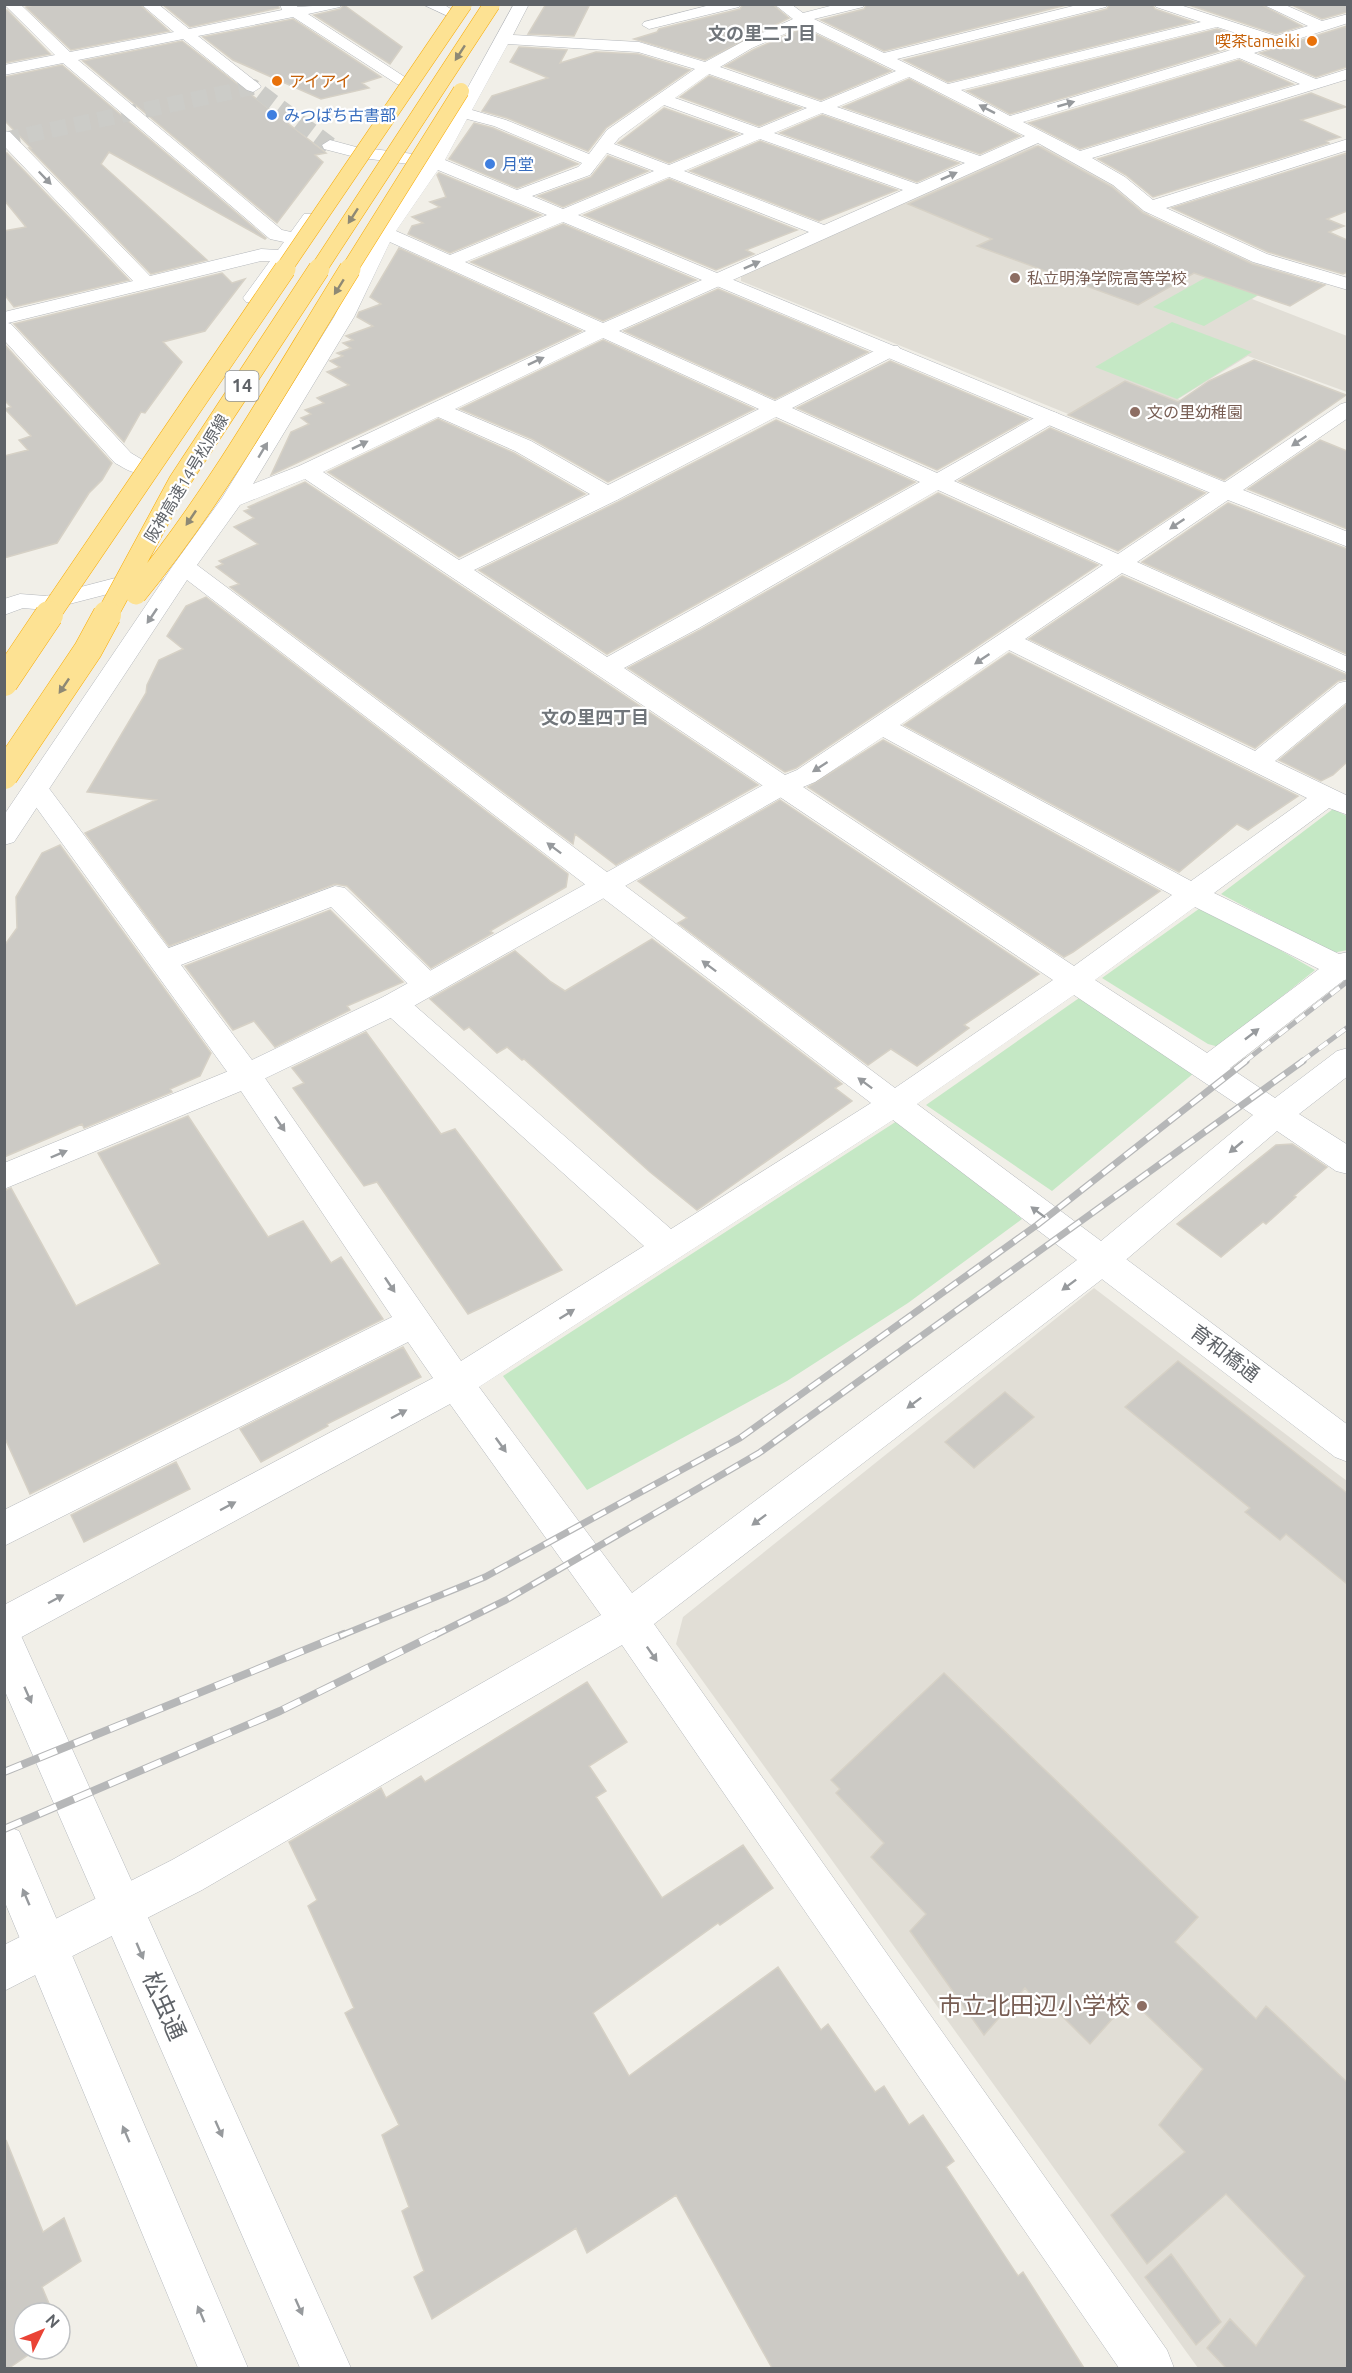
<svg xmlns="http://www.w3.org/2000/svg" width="1352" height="2373" font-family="Ubuntu,'Noto Sans JP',sans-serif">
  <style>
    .education { fill: #e1ded6 }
    .green { fill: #c5e8c5 }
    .building { fill: #cccac5; stroke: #d6d1c6; stroke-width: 1.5 }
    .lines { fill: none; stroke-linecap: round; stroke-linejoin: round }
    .street-tunnel { stroke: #ccccc8; stroke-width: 16; stroke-dasharray: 16 8; stroke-linecap: butt }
    .street-casing { stroke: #b5b8bc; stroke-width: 1 }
    .secondary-casing { stroke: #b6babf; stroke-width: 1 }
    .street { fill: #fff; fill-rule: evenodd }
    .secondary { fill: #fff; fill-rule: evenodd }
    .rail-far2-casing { stroke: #b6b7b8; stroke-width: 5 }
    .rail-far1-casing { stroke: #b6b7b8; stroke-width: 7 }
    .rail-casing { stroke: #b6b7b8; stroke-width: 8 }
    .rail-far2 { stroke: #fff; stroke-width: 4; stroke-dasharray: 11; stroke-linecap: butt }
    .rail-far1 { stroke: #fff; stroke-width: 4.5; stroke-dasharray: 14; stroke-linecap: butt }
    .rail { stroke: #fff; stroke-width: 6; stroke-dasharray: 19; stroke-linecap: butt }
    .highway-bridge-far2-casing { stroke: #f9ab00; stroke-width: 17; stroke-linecap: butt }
    .highway-bridge-far1-casing { stroke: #f9ab00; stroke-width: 22; stroke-linecap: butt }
    .highway-bridge-casing { stroke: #f9ab00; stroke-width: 29; stroke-linecap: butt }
    .highway-bridge-far2 { stroke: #fde293; stroke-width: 16 }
    .highway-bridge-far1 { stroke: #fde293; stroke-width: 21 }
    .highway-bridge { stroke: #fde293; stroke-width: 28 }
    .oneway { fill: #8e8975 }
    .oneway2 { fill: #979a9d }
    .food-dot { fill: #e8710a; stroke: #fff; stroke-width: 2 }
    .shop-dot { fill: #3f7fe0; stroke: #fff; stroke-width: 2 }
    .education-dot { fill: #8d6e63; stroke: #fff; stroke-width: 2 }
    .labels { text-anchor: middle; stroke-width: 4.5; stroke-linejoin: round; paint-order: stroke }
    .far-food-label { font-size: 16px; fill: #c56008; stroke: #fff; text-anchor: end }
    .far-shop-label { font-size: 16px; fill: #366cbe; stroke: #fff; text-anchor: start }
    .far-education-label { font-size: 16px; fill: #785e54; stroke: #fff; text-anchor: start }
    .far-street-label { font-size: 16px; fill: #5f6368; stroke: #fff }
    .far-neighbourhood-label { font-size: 18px; font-weight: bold; fill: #70757a; stroke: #fff }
    .shield { fill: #fff; stroke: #8f9295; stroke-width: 1.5 }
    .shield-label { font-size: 18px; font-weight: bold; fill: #5f6368 }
    .street-label { font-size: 20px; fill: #5f6368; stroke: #fff }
    .near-street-label { font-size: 24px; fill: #5f6368; stroke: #fff }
    .near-education-label { font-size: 24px; fill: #785e54; stroke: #fff; text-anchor: end }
  </style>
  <rect width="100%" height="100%" fill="#f1efe8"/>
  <path class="education" d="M1032,145L1049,147L1103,175L1152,217L1252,262L1294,275L1252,299L1347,336V392L1248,356L1178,399L1202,410L1147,446L741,281V273Z
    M1094,1288L1347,1481V2368H1198L676,1644L683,1617Z"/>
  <path class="green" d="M1228,265L1279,283L1204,326L1153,307Z
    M1172,322L1252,352L1177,399L1095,367Z
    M1333,809L1347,816L1348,950L1332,953L1221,894Z
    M1203,906L1315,970L1219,1047L1208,1044L1102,978Z
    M1082,996L1194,1073L1052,1191L926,1105Z
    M897,1121L1022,1219L908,1303L787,1381L587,1490L503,1376Z"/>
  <path class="building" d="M37,4H139L169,31L71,50L26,7Z
    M162,4H278L279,8L190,27Z
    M546,4H590L574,36L528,34Z
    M743,4H772L789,18L705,60L634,39L657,32L659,29L740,9Z
    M867,4H1070L884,51L821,20L864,9Z
    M1110,4H1152L1155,9L1193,22L948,82L904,60L1107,9Z
    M1186,4H1260L1302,26L1276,34Z
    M1290,4H1347V12L1322,19Z
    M344,5L402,47L390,64L314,15L340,9Z
    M4,10H7L50,54L4,63Z
    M293,19L381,77L362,83L369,88L321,99L233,60L203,37Z
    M1347,26V67L1316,77L1260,53Z
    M803,28L891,71L821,100L725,66L753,50Z
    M1217,29L1253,41L1010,114L967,91Z
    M182,41L326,153L315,155L323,162L277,223L83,61Z
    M519,47L567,50L560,63L596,52L638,54L690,70L606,128L588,151L507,118L482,111L492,96L548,78L510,62Z
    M1239,60L1293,84L1080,149L1029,123Z
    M62,65L266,238L265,239L109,152L101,164L207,260L151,274L29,148H31L4,120V77Z
    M709,76L801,108L759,126L680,97Z
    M909,79L1020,136L980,154L843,107Z
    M1311,93L1346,107L1301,120L1340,137L1326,141L1329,143L1153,197L1126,175L1098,159Z
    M664,108L738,134L669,163L618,143Z
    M822,115L959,163L917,182L780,133Z
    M474,123L493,128L578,164L517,188L449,159Z
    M760,141L897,190L819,221L690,171Z
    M1038,146L1112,187L1143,213L1252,264L1325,285L1290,306L1194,273L1138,305L977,246L992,239L908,204Z
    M4,153H7L129,280L14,307L4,294V231L26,227L4,200Z
    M1347,153V211L1327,219L1344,226L1329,232L1347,240V272L1343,274L1268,252L1172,208Z
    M608,156L648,171L563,207L538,196L591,177Z
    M439,173L541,215L450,253L408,234L412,226L423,223L412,217L440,207L430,202L446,197L437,175Z
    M669,179L797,230L746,250L754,254L716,270L584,215Z
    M563,224L696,280L603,321L471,262Z
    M399,248L581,331L271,475L291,432L309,424L301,418L311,414L305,410L324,403L317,398L349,385L327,372L340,367L330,361L343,356L337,353L351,348L343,343L353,340L346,336L373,326L357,317L359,312L381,304L370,297Z
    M222,273L232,283L245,279L205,331L163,342L182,362L145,413L141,412L124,442L14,324Z
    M718,289L812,328L868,352L775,399L624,331Z
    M603,340L754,409L608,482L532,439L460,409Z
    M4,344L112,463L102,480L89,493L57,543L4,558V456L28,450L19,440L31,436L5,409L11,407L4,400Z
    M1254,360L1346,395L1224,480L1068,415L1125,381L1178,402L1209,381Z
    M890,361L1028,419L937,470L797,408Z
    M438,419L514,453L585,494L459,557L328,472Z
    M776,420L915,482L607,654L479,570L618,502Z
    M1050,428L1205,493L1118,551L959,481Z
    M1320,440L1347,451V529L1248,489Z
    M305,482L758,785L616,865L575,834L573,844L230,587L239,584L216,567L223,564L219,561L258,544L234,527L254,518L244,511L250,509L248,507Z
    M938,493L1098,565L796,768L785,772L628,668L700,630Z
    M1228,503L1347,549V654L1142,562Z
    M1122,576L1347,675V679L1338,681L1255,748L1029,639Z
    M206,597L568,874L566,887L490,931L493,933L431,968L347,886L335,884L169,946L85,833L156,800L87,792L146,693L147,685L159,660L183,649L167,636L186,606Z
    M1009,653L1298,796L1248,830L1237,824L1179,872L904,725Z
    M1347,704V762L1333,775L1321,781L1279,760Z
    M883,740L1160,891L1073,952L1064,957L808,787Z
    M780,800L1039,974L964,1025L969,1028L917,1066L891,1049L868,1065L678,923L687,918L638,881Z
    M60,845L211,1053L200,1076L170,1089L172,1092L84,1128L82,1124L4,1157V946L17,928L16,897L42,853Z
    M330,910L403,982L347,1006L350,1010L275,1047L254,1021L233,1030L185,966Z
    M652,939L842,1084L835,1088L852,1101L697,1210L650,1172L524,1059L522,1060L507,1047L497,1053L469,1027L464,1030L430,999L515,951L551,982L565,991Z
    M366,1032L441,1134L455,1129L562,1270L468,1314L377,1182L364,1186L293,1088L304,1083L292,1068Z
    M188,1116L268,1237L303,1221L331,1263L341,1257L383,1319L30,1494L4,1436V1191L11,1188L76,1306L160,1264L98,1153Z
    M1292,1144L1327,1167L1294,1196L1296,1197L1266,1224L1263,1222L1221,1257L1177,1224L1276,1145Z
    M403,1347L421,1377L327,1424L328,1426L261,1462L240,1429Z
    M1178,1361L1347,1493V1584L1286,1534L1280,1540L1245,1512L1250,1508L1125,1407Z
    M1005,1392L1034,1417L974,1468L945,1442Z
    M176,1462L190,1489L84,1542L71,1515Z
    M944,1673L1198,1917L1175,1942L1256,2019L1266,2006L1347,2082V2368H1226L1207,2348L1230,2319L1256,2346L1305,2276L1226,2194L1147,2264L1111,2215L1185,2152L1159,2125L1203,2069L1130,1999L1090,2044L1054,2008L1049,2015L1025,1988L984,2035L910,1931L926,1914L871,1857L884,1843L836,1793L840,1789L831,1780Z
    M587,1682L627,1742L589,1766L606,1791L596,1797L662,1898L743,1845L773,1888L720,1925L718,1923L593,2013L629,2076L778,1967L821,2030L828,2024L875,2092L884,2086L909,2125L923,2115L954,2161L946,2167L1018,2276L1023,2272L1084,2368H772L676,2195L587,2253L576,2228L432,2319L414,2277L424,2271L402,2211L409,2207L382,2135L399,2125L345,2013L354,2008L308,1906L317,1900L289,1842L381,1788L386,1798L421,1776L425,1782Z
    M6,2140L43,2232L64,2218L81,2261L42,2287L53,2313H24V2349H37L9,2368H4Z
    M1171,2254L1221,2322L1196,2345L1145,2277Z"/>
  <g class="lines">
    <path class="street-tunnel" d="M4,140L253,87L330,145"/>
    <defs>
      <path id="street" d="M4,4H20L70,52L174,32L141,4H158L189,29L282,10L280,4H294L298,7L342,4L340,7L308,14L411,81L403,86L397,84L293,17L198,36L259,84L261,87L253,92L247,90L183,39L78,60L282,230L291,232L304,214H316L319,218L260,302H246L243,298L270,261H261L8,323L11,324L131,453L146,462L149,467L146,472C133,475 126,469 115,463L4,340V312L133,281L4,146V131L10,132L150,276L261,249L278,250L284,242L270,239L63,63L4,75V65L55,55Z
        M422,4H443L457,13L450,17Z
        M514,4H529L513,35L639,42L705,62L742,42L793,19L774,4H791L803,13L838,4H865L863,7L814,19L884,53L1081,4H1108L1106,7L897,59L948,84L1201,22L1156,7L1154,4H1177L1276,36L1308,26L1262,4H1283L1322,21L1348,14V23L1254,53L1316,79L1348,69V79L1092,158L1125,177L1153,200L1348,139V150L1166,208L1267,254L1348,278V290L1253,262L1144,211L1113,185L1038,143L619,331L775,401L884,346H898L901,350L898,354L792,408L937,473L1043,413L1050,411L1057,413L1061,417L1057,421L954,481L1118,554L1341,404L1348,402V418L1243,490L1348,532V547L1228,500L1137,562L1348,657V673L1122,573L1025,639L1255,751L1339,683L1348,681V701L1275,761L1348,796V815L1329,808L1214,893L1339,954L1348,952V981L1344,980L1230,1068L1275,1098L1337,1051L1348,1048V1076L1299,1114L1348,1145V1174L1336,1171L1277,1131L1114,1270L654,1624L1167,2350L1174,2368H1119L622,1645L202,1890L4,1991V1945L172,1860L601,1615L450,1404L18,1639L4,1644V1605L433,1378L408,1342L4,1546V1510L392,1317L241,1091L4,1189V1163L236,1068L247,1065L258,1068L461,1361L644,1246L383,1011L379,1004L383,997L394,993L405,997L671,1229L871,1103L187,580L14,842L4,845V815L172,567L222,498L334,317L376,233L424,166L355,157L324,149L322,145L330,140L356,147L430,156ZM803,26L896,71L821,102L720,67L752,48ZM1217,27L1261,41L1010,116L961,90ZM508,44L638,52L695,69L607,130L589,154L506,120L472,110ZM1239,58L1300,84L1080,151L1023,122ZM709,74L807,108L759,128L675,98ZM909,77L1025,136L980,156L837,107ZM664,105L744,134L669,165L614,144L619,138ZM822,113L965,163L917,184L774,133ZM467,119L494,126L582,163L578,167L517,190L445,160ZM760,139L903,190L824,225L684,171ZM607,153L654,171L563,209L532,196L590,175ZM438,170L547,215L450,255L396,231ZM669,177L809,232L717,273L578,215ZM563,222L702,280L603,323L465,262ZM390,242L586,331L299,466L253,484L354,317ZM603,338L759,409L608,485L531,441L455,409ZM438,417L515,451L590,494L459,560L323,472ZM776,417L920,482L607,657L474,570L617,500ZM305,479L1053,980L895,1088L197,565L240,505ZM938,490L1103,565L797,770L785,775L624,668L699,628ZM1009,650L1307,798L1191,881L900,725ZM883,737L1172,895L1074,966L803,787L815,782ZM1195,907L1319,969L1207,1053L1095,980ZM1074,995L1253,1115L1101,1241L917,1104ZM893,1120L1077,1260L632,1593L479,1387Z
        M714,4H741L739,7L649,29L642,25L644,22Z
        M154,568L162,570L166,575L162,580L46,610L23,608L4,615V599L20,594L46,596Z
        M335,886L345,888L438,978L442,985L438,992L427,995L416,992L331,907L173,968L163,971L153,968L148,961L153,954Z"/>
      <path id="secondary" d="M719,274L1234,486L1237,491L1234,496L1226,498L1218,496L712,284L710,280L712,276Z
        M783,777L792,779L796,785L792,791L405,1011L247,1087L236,1084L23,789L27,783L36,781L45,783L252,1060L383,997L774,779Z
        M1102,1246L1114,1250L1348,1425V1462L1335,1457L1090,1270L1085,1260L1090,1250Z
        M4,1624L18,1629L351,2368H300L4,1689Z
        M4,1825L19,1831L248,2368H198L4,1900Z"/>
    </defs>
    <use href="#street" class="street-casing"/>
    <use href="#secondary" class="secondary-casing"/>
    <use href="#street" class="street"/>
    <use href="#secondary" class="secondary"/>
    <defs>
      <path id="rail-far2" d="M1244,1062L1348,981
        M1301,1062L1348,1027"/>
      <path id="rail-far1" d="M340,1636L485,1577L740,1438L1037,1225L1246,1061
        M433,1636L506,1600L759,1453L1303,1061"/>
      <path id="rail" d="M4,1772L344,1634
        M4,1829L280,1711L436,1634"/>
    </defs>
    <use href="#rail-far2" class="rail-far2-casing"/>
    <use href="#rail-far1" class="rail-far1-casing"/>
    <use href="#rail" class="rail-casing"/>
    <use href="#rail-far2" class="rail-far2"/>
    <use href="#rail-far1" class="rail-far1"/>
    <use href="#rail" class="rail"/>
    <defs>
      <path id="highway-bridge-far2" d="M283,270L464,4
        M318,270L492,4
        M349,270L461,91"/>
      <path id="highway-bridge-far1" d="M136,594C218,494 282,378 350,269
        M48,617L285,269
        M106,617L179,482L319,269"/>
      <path id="highway-bridge" d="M4,682L49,615
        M4,775L88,650L107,615"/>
    </defs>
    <use href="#highway-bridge-far2" class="highway-bridge-far2-casing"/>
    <use href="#highway-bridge-far1" class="highway-bridge-far1-casing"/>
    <use href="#highway-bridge" class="highway-bridge-casing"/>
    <use href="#highway-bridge-far2" class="highway-bridge-far2"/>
    <use href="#highway-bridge-far1" class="highway-bridge-far1"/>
    <use href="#highway-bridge" class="highway-bridge"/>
  </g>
  <defs><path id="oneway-solid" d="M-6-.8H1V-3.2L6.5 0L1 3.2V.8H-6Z" transform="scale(1.5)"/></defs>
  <g class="oneway">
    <use href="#oneway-solid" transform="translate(460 53) rotate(123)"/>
    <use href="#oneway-solid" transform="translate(353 216) rotate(123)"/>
    <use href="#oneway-solid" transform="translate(339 287) rotate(122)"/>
    <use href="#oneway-solid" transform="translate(191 518) rotate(124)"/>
    <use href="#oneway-solid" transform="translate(64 686) rotate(124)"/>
  </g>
  <g class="oneway2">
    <use href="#oneway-solid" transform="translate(1066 104) rotate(-16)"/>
    <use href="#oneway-solid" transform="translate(987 109) rotate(-153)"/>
    <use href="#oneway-solid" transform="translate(949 176) rotate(-24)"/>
    <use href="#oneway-solid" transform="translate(45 178) rotate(46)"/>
    <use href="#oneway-solid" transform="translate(752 265) rotate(-24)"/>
    <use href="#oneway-solid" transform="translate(536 361) rotate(-25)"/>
    <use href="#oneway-solid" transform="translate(1299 441) rotate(146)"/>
    <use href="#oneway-solid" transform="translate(360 445) rotate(-26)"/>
    <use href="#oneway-solid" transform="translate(263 450) rotate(-59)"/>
    <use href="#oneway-solid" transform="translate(1177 524) rotate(146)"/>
    <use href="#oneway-solid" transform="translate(152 616) rotate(124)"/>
    <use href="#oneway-solid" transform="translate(982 659) rotate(146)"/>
    <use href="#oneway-solid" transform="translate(820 767) rotate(147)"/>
    <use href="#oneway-solid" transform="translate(554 848) rotate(-143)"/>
    <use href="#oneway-solid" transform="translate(709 966) rotate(-143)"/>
    <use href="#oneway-solid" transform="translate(1252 1034) rotate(-38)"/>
    <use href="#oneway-solid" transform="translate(865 1083) rotate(-143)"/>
    <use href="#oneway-solid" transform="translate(280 1124) rotate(56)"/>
    <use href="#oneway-solid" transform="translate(1236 1147) rotate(140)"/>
    <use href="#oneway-solid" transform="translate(59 1154) rotate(-23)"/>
    <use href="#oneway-solid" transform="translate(1038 1212) rotate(-143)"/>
    <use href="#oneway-solid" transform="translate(390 1285) rotate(56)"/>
    <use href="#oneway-solid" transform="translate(1069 1285) rotate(143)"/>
    <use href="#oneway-solid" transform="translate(567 1314) rotate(-32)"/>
    <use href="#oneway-solid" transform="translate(914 1403) rotate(143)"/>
    <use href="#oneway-solid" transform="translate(399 1414) rotate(-28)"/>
    <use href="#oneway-solid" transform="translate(501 1445) rotate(54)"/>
    <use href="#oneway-solid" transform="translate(228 1506) rotate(-28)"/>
    <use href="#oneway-solid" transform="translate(759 1520) rotate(143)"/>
    <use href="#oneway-solid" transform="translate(56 1599) rotate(-28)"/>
    <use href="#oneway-solid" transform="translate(652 1654) rotate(55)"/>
    <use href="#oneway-solid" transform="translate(28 1695) rotate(66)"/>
    <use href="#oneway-solid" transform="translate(26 1897) rotate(-113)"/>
    <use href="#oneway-solid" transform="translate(140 1951) rotate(67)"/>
    <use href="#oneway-solid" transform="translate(219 2129) rotate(66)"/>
    <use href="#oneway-solid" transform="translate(126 2134) rotate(-113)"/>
    <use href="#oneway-solid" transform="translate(299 2307) rotate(66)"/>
    <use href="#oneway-solid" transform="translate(201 2314) rotate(-113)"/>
  </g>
  <g class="food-dot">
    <circle cx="1312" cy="41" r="6"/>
    <circle cx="277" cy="81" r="6"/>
  </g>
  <g class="shop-dot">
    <circle cx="272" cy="115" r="6"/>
    <circle cx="490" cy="164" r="6"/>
  </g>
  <g class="education-dot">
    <circle cx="1015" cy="278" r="6"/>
    <circle cx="1135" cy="412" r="6"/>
    <circle cx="1142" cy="2006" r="6"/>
  </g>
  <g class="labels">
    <g class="far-food-label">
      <text x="1300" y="47">喫茶tameiki</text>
      <text x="289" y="87" text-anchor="start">アイアイ</text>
    </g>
    <g class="far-shop-label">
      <text x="284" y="121">みつばち古書部</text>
      <text x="502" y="170">月堂</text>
    </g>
    <g class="far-education-label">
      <text x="1027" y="284">私立明浄学院高等学校</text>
      <text x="1147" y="418">文の里幼稚園</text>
    </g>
    <g class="far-street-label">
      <text transform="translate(186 478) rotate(-59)" y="6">阪神高速14号松原線</text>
    </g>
    <g class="far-neighbourhood-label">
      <text x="762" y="40">文の里二丁目</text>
      <text x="595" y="724">文の里四丁目</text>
    </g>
    <rect class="shield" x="225.5" y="371" width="33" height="30" rx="4.5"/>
    <g class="shield-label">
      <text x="242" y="392">14</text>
    </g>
    <g class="street-label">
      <text transform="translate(1225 1353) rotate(37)" y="7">育和橋通</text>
    </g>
    <g class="near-street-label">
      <text transform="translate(164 2006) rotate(66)" y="8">松虫通</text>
    </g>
    <g class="near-education-label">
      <text x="1130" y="2014">市立北田辺小学校</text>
    </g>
  </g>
  <rect width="1352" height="2373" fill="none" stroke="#5f6368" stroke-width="12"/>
  <g transform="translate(42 2331) rotate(47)"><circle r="28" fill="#ffffff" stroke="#bfc1c3" stroke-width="1.5"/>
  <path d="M0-4.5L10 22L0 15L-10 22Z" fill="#ea4335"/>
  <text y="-9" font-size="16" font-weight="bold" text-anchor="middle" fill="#5f6368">N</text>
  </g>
</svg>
